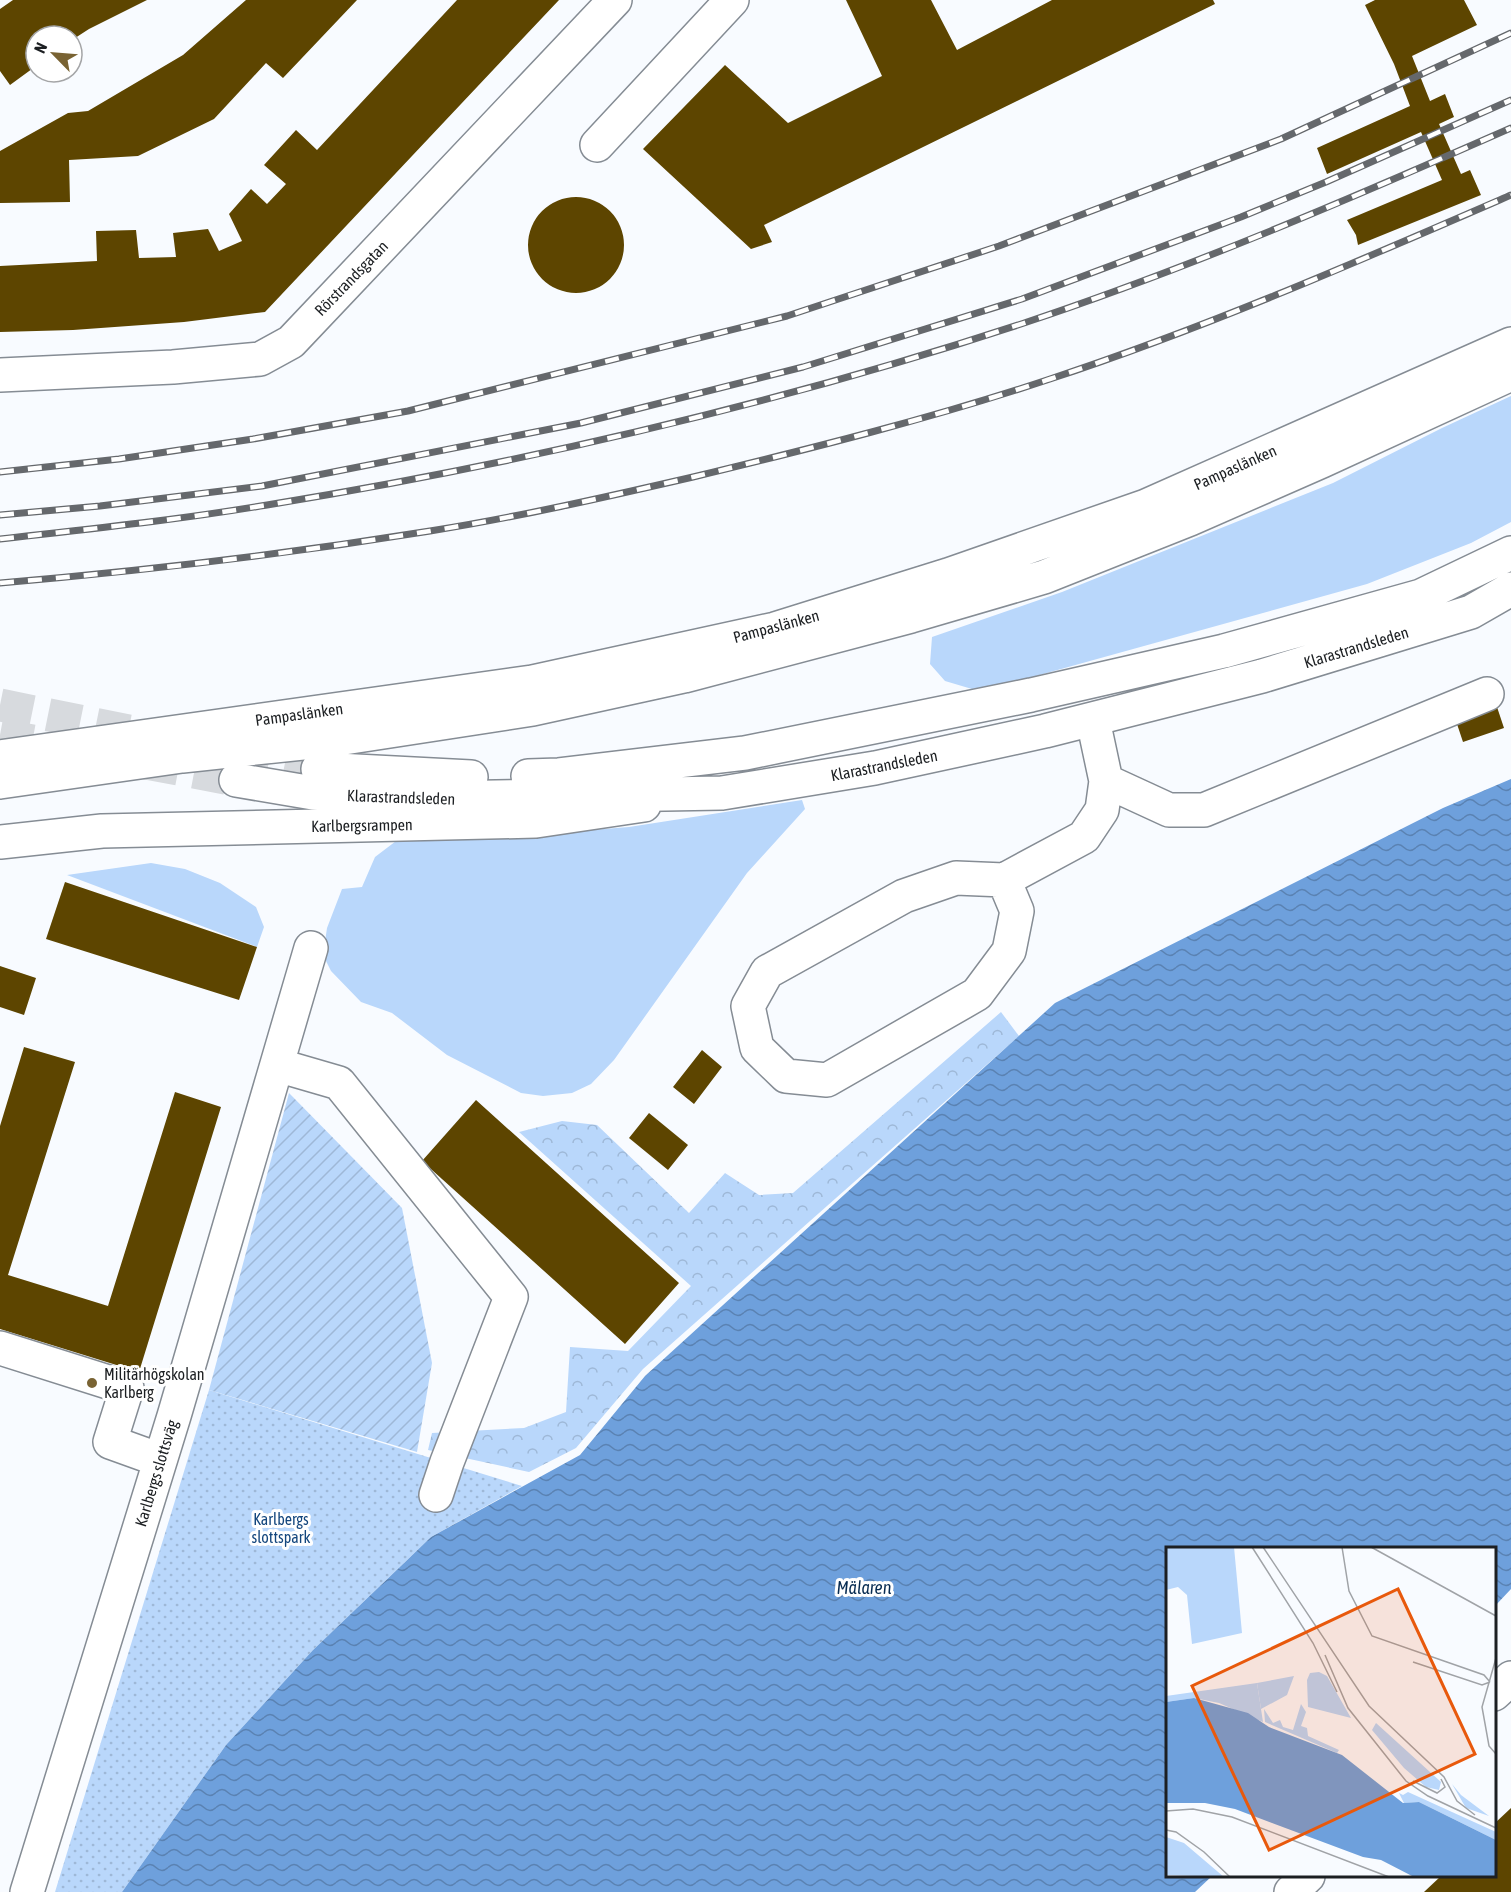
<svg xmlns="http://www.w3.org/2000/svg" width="1511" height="1892" font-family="'Asap Condensed',sans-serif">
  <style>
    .grass { fill: #b9d7fb }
    .forest { fill: url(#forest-crowns) }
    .park { fill: url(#park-dots) }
    .garden { fill: url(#garden-furrows) }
    .water { fill: url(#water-waves) }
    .building { fill: #5d4500 }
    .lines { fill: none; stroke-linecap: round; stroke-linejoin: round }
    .highway-tunnel { stroke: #d7dade; stroke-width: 33; stroke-dasharray: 33 16; stroke-linecap: butt }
    .minor-casing { stroke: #858c94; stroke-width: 36 }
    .major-casing { stroke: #858c94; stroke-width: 36 }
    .highway-casing { stroke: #858c94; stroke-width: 36 }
    .minor { stroke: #fff; stroke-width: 33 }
    .major { stroke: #fff; stroke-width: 33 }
    .highway { stroke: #fff; stroke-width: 33 }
    .rail-casing { stroke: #65686c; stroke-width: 7 }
    .rail { stroke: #fff; stroke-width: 4.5; stroke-dasharray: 14; stroke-linecap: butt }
    .poi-dot { fill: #796333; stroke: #fff; stroke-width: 2 }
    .labels { text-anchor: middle; stroke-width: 6; stroke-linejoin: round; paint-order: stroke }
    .street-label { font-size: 16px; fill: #1c1f22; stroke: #fff }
    .poi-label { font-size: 16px; fill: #1c1f22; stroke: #fff; text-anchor: start }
    .park-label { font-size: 16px; fill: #13467d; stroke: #fff }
    .water-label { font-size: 18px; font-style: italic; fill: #072b51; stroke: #fff }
    .inset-road { fill: none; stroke: #a0a3a7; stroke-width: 1.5 }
    .view { fill: #e8590c; fill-opacity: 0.15; stroke: #e8590c; stroke-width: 3 }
    .inset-edge { fill: none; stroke: #1c1f22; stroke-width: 3 }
  </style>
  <defs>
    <pattern id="forest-crowns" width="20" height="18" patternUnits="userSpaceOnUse" patternTransform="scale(1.5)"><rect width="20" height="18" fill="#b9d7fb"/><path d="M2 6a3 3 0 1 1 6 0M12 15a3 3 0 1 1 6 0" fill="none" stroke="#9eb8d7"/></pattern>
    <pattern id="park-dots" width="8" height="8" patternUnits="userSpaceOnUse" patternTransform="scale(1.5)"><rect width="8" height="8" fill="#b9d7fb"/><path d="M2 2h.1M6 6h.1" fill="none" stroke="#9eb8d7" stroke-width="1.8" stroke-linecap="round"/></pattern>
    <pattern id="garden-furrows" width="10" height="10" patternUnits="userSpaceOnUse" patternTransform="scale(1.5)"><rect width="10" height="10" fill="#b9d7fb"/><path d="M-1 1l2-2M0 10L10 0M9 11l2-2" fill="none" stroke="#9eb8d7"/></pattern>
    <pattern id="water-waves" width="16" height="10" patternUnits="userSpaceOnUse" patternTransform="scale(1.5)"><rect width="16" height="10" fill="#6ea0dc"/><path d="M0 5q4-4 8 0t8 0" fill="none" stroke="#5a82b2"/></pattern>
  </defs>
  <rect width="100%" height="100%" fill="#f8fbff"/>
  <path class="grass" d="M1511,396V522L1471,543L1367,584L1025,679L972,689L945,681L930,664L932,637L1062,592L1333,483L1442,428Z
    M802,800L805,809L747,873L614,1060L591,1084L572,1093L543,1096L521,1093L447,1055L392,1013L361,1002L331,971L323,955L327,928L342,889L362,887L375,857L400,838H490L629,827Z
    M151,863L185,869L220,883L256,907L264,927L257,947L67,875Z"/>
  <path class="forest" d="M1001,1012L1019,1036L643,1369L576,1448L529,1472L428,1450L432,1433L524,1428L566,1412L570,1347L628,1351L691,1286L519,1132L562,1121L597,1125L689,1213L725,1173L759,1195L793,1193Z"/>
  <path class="park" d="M209,1390L522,1486L431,1537L313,1650L226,1745L122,1892H55Z"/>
  <path class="garden" d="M289,1093L402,1208L432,1363L417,1452L209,1390Z"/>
  <path class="water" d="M1511,779V1589L1495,1606L1494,1548H1168V1876H1212L1195,1892H122L226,1745L313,1650L404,1563L431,1537L580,1455L645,1376L1055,1003L1443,808Z"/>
  <path class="building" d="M13,0H147L89,29L72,40V36H36V66L10,85L0,71V9Z
    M246,0H357L283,78L266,63L214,119L138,156L69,160L70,202L0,203V151L68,113L88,111L183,55Z
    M457,0H559L265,312L184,322L73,330L0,332V266L97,261L96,231L136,230L139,258L176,257L173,233L208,229L219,251L242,241L229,214L251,189L267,204L286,184L264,165L296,130L317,150Z
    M846,0H931L957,50L1052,0H1213L1215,4L764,225L772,242L751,249L643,149L725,65L788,123L882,76Z
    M1375,0H1464L1477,25L1412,56L1430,101L1445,94L1454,117L1439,124L1461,174L1470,170L1481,195L1358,245L1356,235L1347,220L1442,180L1421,132L1327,174L1317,148L1410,106L1394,64L1365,5Z
    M528 245a48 48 0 1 1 96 0a48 48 0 1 1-96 0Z
    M1496,704L1504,728L1463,742L1455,718Z
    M65,882L257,947L239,1000L46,939Z
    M0,966L36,978L24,1015L0,1007Z
    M24,1047L75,1062L8,1275L108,1306L175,1092L221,1107L139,1372L0,1329V1126Z
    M702,1050L722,1067L694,1104L673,1087Z
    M476,1100L679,1283L625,1344L422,1161Z
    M649,1113L688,1145L668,1170L629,1138Z
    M1511,1808V1892H1424L1441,1876H1494V1824Z"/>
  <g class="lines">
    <path class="highway-tunnel" d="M0,705L148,735
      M0,735L60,746
      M237,753L318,769
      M146,763L236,780"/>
    <defs>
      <path id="minor" d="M597,145L732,0
        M0,375L173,367L260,359L291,342L615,0
        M1106,781L1169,810H1204L1487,694
        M1004,880L1017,911L1009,951L977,994L827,1080L786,1076L757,1048L748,1006L767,972L904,896L956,878L1004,880L1084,837L1102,810L1106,781L1093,720
        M277,1065L339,1083L511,1297L447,1462L436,1495
        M0,1348L127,1388L110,1442L160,1460
        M1494,1694L1511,1678
        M27,1892L174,1416L311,948
        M1291,1892L1308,1876"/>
      <path id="major" d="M0,757L532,682L775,629L948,575L1146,506L1511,344
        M0,782L182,756L331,740L533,709L684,676L911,616L1044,577L1190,519L1322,461L1511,374
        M0,842L102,831L536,821L644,805"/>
      <path id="highway" d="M318,769L471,777
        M528,776L559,775L745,753L1031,695L1224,651L1421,596L1511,553
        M236,780L313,793L384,799L722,793L875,768L1045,731L1262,676L1471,612L1511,589"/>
    </defs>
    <use href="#minor" class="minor-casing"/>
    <use href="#major" class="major-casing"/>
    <use href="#highway" class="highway-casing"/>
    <use href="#minor" class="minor"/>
    <use href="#major" class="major"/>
    <use href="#highway" class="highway"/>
    <defs>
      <path id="rail" d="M0,472L119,459L253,439L408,411L787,316L999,246L1281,139L1511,33
        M0,515L100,506L262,486L581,423L803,367L1022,299L1241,217L1326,182L1511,100
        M0,539C89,529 178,520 267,505C524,463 779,404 1027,322C1192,267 1352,198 1511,128
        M0,583C144,571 287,554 430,531C518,517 606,497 693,477C813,448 933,418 1050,379C1208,327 1359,261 1511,195"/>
    </defs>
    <use href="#rail" class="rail-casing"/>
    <use href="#rail" class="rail"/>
  </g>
  <circle class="poi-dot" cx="92" cy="1383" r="6"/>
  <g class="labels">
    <g class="street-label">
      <text transform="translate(351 278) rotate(-46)" y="6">Rörstrandsgatan</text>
      <text transform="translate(1235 467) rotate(-24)" y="6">Pampaslänken</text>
      <text transform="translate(776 626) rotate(-15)" y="6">Pampaslänken</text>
      <text transform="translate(1356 647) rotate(-17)" y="6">Klarastrandsleden</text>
      <text transform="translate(299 714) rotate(-8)" y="6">Pampaslänken</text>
      <text transform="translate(884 765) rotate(-11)" y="6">Klarastrandsleden</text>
      <text transform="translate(401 797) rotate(2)" y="6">Klarastrandsleden</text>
      <text transform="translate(362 825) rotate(-1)" y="6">Karlbergsrampen</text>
      <text transform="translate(156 1473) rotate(-73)" y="6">Karlbergs slottsväg</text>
    </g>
    <g class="poi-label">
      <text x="104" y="1380">Militärhögskolan<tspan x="104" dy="18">Karlberg</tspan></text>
    </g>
    <g class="park-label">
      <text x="281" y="1525">Karlbergs<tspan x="281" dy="18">slottspark</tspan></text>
    </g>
    <g class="water-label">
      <text x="864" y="1594">Mälaren</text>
    </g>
  </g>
  <g transform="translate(1166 1547)">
    <rect width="330" height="330" fill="#f8fbff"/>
    <path d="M153,125L161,129L185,171L142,160L141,133L144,126ZM210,176L275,235L273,243L260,240L238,221L206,183ZM286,237L295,248L323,269L300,261Z" fill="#b9d7fb"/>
    <path d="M135,157L140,165L135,179L141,181L142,189L173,203L171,206L99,175L98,162L107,176L114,173L117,180L127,183ZM242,245L330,285V293L253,255L238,256L233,246L237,248ZM0,290L18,296L58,330L0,328Z" fill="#b9d7fb"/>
    <path d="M0,0H68L76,86L26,97L21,48L12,40L0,43ZM91,136L97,175L53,156L28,151L0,155V149Z" fill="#b9d7fb"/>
    <path d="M128,129L121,148L95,162L91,136Z" fill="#b9d7fb"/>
    <path d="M28,151L82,166L103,180L176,208L237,256L253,255L330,293V330H248L215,313L197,310L69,262L39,256H0V155Z" fill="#6ea0dc"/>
    <path class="inset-road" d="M86,0L147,96L171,145M97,0L203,159L278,230L291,254L309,268M176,0L183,44L206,89L318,128L324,135M205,0L330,69M159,108L182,161L240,234L262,249L330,281M330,111L316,160L323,199L330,207M247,115L316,138L324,135M247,234L271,246L279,240L275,232M0,264L27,262L66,270L223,330M0,283L10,285L38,305L64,330"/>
    <path class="view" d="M232,42L309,207L103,303L26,139Z"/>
    <rect width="330" height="330" class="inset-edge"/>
  </g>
  <g transform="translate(54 54) rotate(295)"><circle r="28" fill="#ffffff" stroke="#a4a5a7" stroke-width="1.5"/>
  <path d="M0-4.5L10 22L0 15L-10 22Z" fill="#796333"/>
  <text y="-9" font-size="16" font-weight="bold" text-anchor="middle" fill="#1c1f22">N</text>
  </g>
</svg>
